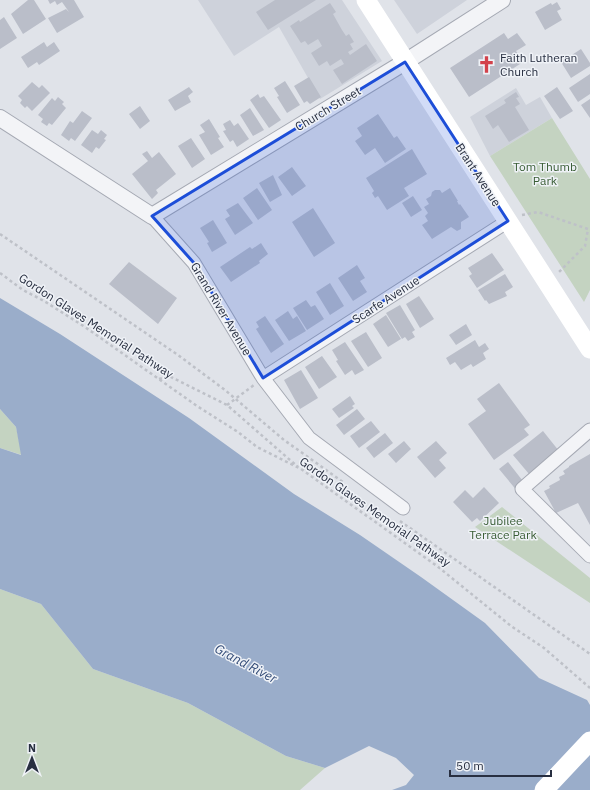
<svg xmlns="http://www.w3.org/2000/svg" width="590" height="790" font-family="'IBM Plex Sans',sans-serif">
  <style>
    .built { fill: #ced2db }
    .green { fill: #c4d3c1 }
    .water { fill: #9aadca }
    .building { fill: #babec9 }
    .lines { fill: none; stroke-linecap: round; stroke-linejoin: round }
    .minor-casing { stroke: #a5a9b3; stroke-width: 15 }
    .tertiary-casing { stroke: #a5a9b3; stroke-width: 18 }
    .path { stroke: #bec1c8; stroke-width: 2.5; stroke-dasharray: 3 3; stroke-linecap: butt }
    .minor { stroke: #f3f4f7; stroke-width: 13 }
    .tertiary { stroke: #f3f4f7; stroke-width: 16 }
    .secondary { stroke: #fff; stroke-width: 19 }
    .marked { fill: #1d4ed8; fill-opacity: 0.2; stroke: #1d4ed8; stroke-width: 3; stroke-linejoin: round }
    .labels { text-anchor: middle; stroke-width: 3; stroke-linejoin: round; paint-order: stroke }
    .poi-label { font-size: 12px; fill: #282f41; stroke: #eff2f7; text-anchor: start }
    .street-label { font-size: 12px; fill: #282f41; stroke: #eff2f7 }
    .park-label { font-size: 12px; fill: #395d35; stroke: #eff2f7 }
    .water-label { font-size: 13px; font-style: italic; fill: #314a76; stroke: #eff2f7 }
  </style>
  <rect width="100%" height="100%" fill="#e0e3e9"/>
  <path class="built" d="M198,0H342L382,61L320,99L279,27L234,56Z
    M394,0H467L417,34Z
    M516,88L526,105L540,97L552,118L490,156L470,117Z"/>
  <path class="green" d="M552,118L590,179V290L584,302L490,156Z
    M0,409L16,427L22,455L0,448Z
    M502,507L590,578V603L475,527Z
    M0,589L41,604L93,669L188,703L286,756L325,768L300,790H0Z"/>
  <path class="water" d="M0,298L60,334L189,418L294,494L360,535L421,577L485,623L539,678L587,700L590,705V790H392L406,785L414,775L396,758L369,746L325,768L286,756L188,703L93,669L41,604L0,589V448L21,455L16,427L0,409Z"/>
  <path class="building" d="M28,0H34L46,19L23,34L11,14Z
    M48,0H74L84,17L57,33L48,18L66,9L69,12L62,2L57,5L55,1L50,4Z
    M275,0H316L268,30L256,12Z
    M557,2L561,9L557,11L562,20L545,30L535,12L551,3L552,5Z
    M330,3L336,12L333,14L342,30L346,36L349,34L354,42L350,44L353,49L348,52L350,55L366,44L377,61L342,84L333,70L344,64L341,59L330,66L327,61L319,66L311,53L322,46L318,39L308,45L305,41L301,43L290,26L299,20L300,22Z
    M4,17L17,38L0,49V20Z
    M504,33L508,39L517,33L526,45L516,51L523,62L469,97L450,68Z
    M44,42L47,47L54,42L60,51L39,65L37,62L28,68L21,57Z
    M581,49L590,63V66L571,78L561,62Z
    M590,74V94L578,102L569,88Z
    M309,77L321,97L310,104L307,101L304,103L294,86Z
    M285,81L300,105L287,113L277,97L279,96L274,88Z
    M32,82L39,88L42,85L50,93L32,111L27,106L25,108L20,103L22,100L18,96Z
    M189,87L193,92L188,96L191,102L175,111L168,100Z
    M557,87L573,111L560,119L544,96Z
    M516,92L519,97L516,98L520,104L515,107L529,130L509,142L498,125L493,129L485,116L506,103L504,100Z
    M258,94L260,98L264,96L281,120L269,128L250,100Z
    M58,97L64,102L62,104L66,108L52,125L49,123L47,126L41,122L43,119L38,115L52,98L55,101Z
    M590,99V118L581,105Z
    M140,106L150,121L140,129L129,114Z
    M250,108L264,130L253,136L240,115Z
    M82,111L92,118L75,141L71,138L69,141L61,135L70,121L73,123Z
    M378,114L394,138L397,136L406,149L385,163L375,148L365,155L355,141L362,136L357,128Z
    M209,119L220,137L218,138L224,147L211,155L199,135L205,132L200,125Z
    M230,120L234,126L238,123L249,139L237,147L233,140L230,142L223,131L226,130L223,124Z
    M92,130L98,134L101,130L107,135L104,139L106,140L99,149L96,147L92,153L81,145Z
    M191,138L205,159L192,168L178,146Z
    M412,149L427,174L404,188L409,196L387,210L378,196L375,198L372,193L374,191L366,178Z
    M147,151L152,158L159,152L176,174L156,190L158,193L152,199L132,174L148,161L142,154Z
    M292,167L306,186L292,196L278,177Z
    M273,175L282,195L270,202L259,183Z
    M257,188L272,210L258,220L243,198Z
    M450,188L458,201H457L459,205L460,204L469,217L461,222V229L457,231L451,227L432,239L422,225L428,221L425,216L428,213L424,207L429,204L426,199L431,196L432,192L435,190H440L442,193Z
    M413,196L422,210L411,217L402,203Z
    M238,203L253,223L235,235L225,219L230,216L226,210Z
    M313,208L335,243L314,257L292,222Z
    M213,220L227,243L212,252L207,243L209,242L200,228Z
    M261,243L268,254L259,261L260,263L231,282L220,267L250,247L252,249Z
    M492,253L504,270L477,288L469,276L472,274L468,268Z
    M129,262L177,298L158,324L109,284Z
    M357,265L365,278L360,281L367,292L353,301L338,278Z
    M505,274L513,287L505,292L507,296L489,304L486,300L485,301L478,290Z
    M330,283L344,306L330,315L316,292Z
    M419,296L434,319L420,328L406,304Z
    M306,300L311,307L315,305L324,319L307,330L293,308Z
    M400,305L415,330L412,332L415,337L408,341L405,337L402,339L386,313Z
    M288,311L293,319L297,316L306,331L289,341L275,320Z
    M386,315L401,339L388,347L373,324Z
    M265,316L284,344L271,353L256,329L259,327L256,322Z
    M466,324L472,335L456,345L449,335Z
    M366,332L382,358L368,367L351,341Z
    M475,340L479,347L485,343L489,349L483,353L486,359L473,367L471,364L461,370L455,362L450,365L446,358Z
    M345,342L364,370L355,375L352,370L345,375L336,361L338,360L332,350Z
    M322,356L337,377L319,389L305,367Z
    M301,370L318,398L300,409L284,380Z
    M499,383L530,425L524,429L529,435L494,460L468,424L486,411L477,399Z
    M350,396L355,404L352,406L354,408L339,418L332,409Z
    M357,409L365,419L344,435L336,425Z
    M371,421L380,432L359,448L350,436Z
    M543,431L559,451L529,474L513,455Z
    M385,433L393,443L374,458L366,448Z
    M404,441L411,449L396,463L388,454Z
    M436,441L447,453L439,460L446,468L435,478L417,457Z
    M590,454V525L578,503L556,513L544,491L550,488L549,486L560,480L559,477L565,474L563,471L569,467V466Z
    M508,462L526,485L518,492L499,469Z
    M484,487L499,503L480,521L477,518L472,522L453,502L465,490L473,498Z"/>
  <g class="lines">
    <defs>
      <path id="minor" d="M152,216L194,263L263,378L309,438L403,508
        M263,378L508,221
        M590,430L522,489L590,556"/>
      <path id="tertiary" d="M0,118L152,216L405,62L502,0"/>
    </defs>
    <use href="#minor" class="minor-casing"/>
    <use href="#tertiary" class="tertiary-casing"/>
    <path class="path" d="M522,215L538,212L588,229L585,246L558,273
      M0,234L178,355L225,390L284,440L343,482
      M0,273L23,290L44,301L85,327L197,406L238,432L257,447L301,469L437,566L511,626L544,648L590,688
      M159,379L169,376L227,405L298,467
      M227,405L254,385
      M400,521L590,654"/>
    <use href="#minor" class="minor"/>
    <use href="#tertiary" class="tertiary"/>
    <path class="secondary" d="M366,0L590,349
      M544,790L590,741"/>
  </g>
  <path class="marked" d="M405,62L508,221L263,378L194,263L152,216Z"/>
  <defs>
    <symbol id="church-bare" viewBox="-9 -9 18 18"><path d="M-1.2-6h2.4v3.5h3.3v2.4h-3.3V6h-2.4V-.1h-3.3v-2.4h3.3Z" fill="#d2424b" stroke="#eff2f7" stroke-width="2.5" paint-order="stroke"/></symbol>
  </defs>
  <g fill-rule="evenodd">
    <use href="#church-bare" x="474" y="52" width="25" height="25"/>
  </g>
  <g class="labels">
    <g class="poi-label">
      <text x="500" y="62">Faith Lutheran<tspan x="500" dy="14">Church</tspan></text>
    </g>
    <g class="street-label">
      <text transform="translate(328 109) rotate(-31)" y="4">Church Street</text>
      <text transform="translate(478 175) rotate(57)" y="4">Brant Avenue</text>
      <text transform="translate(386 300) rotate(-33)" y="4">Scarfe Avenue</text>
      <text transform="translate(221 309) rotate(59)" y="4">Grand River Avenue</text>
      <text transform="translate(96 326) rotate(33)" y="4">Gordon Glaves Memorial Pathway</text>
      <text transform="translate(375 512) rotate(35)" y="4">Gordon Glaves Memorial Pathway</text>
    </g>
    <g class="park-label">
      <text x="545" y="171">Tom Thumb<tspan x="545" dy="14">Park</tspan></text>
      <text x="503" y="525">Jubilee<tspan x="503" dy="14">Terrace Park</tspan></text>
    </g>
    <g class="water-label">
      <text transform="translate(246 663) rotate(28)" y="5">Grand River</text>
    </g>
  </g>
  <g transform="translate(32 758)" stroke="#eff2f7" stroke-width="3" paint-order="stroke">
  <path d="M0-3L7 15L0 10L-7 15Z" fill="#282f41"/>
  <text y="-6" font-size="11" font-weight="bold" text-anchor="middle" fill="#282f41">N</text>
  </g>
  <path d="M450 770v6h101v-6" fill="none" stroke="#282f41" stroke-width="2"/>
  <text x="456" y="770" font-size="12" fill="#282f41" stroke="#eff2f7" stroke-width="3" paint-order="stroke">50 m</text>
</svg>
